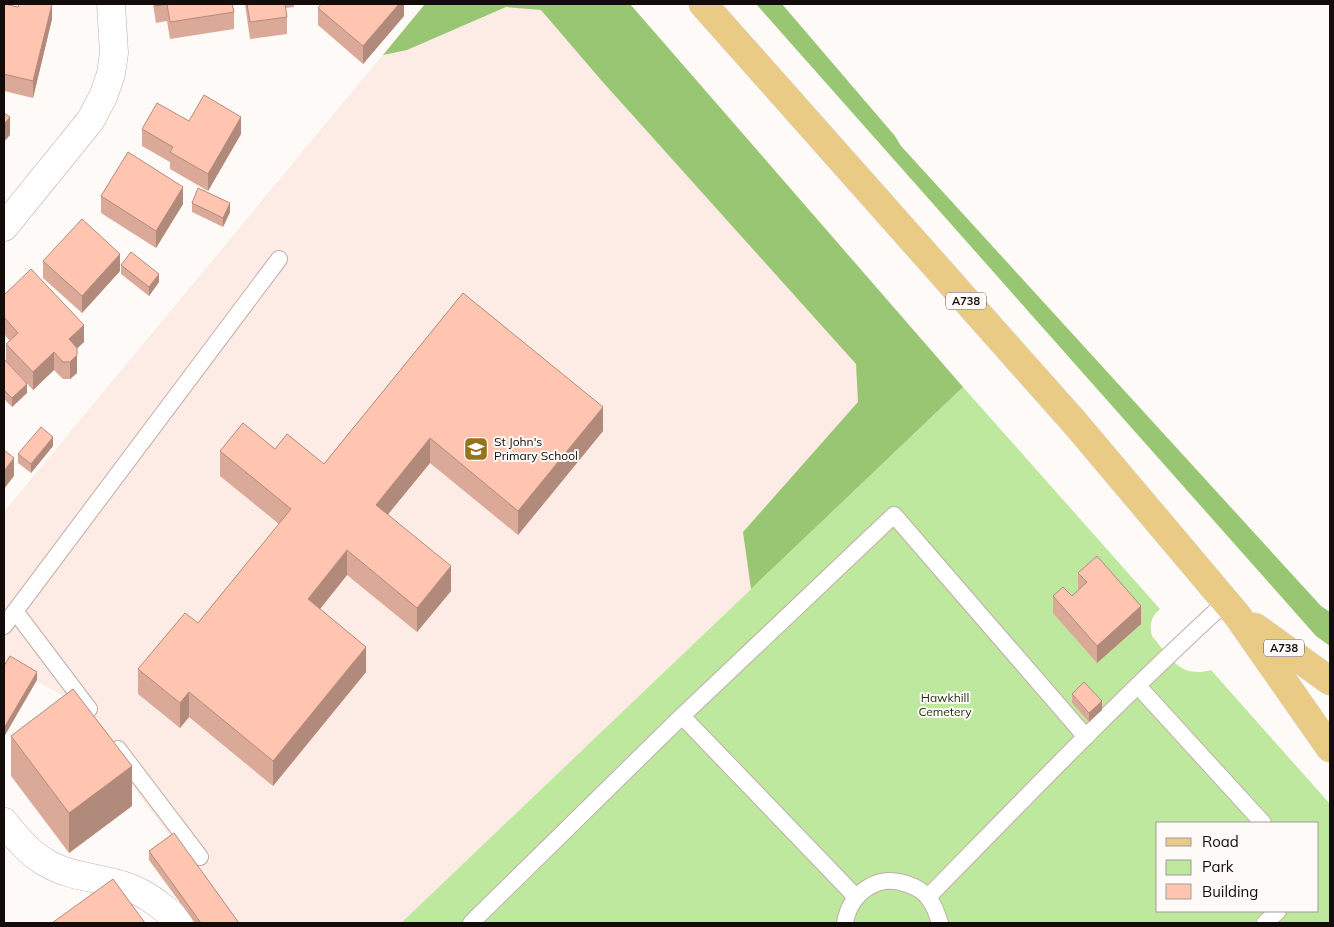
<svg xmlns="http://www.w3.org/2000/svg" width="1334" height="927" font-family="Mulish,sans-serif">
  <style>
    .built { fill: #fdebe5 }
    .green { fill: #bee89e; fill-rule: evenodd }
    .forest { fill: #99c673 }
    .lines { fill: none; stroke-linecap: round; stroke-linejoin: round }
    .service-casing { stroke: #c1ada6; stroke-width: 18 }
    .minor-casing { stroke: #c1ada6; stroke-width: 29 }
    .primary-casing { stroke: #d9d8d8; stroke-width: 29 }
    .service { stroke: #fff; stroke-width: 16 }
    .minor { stroke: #fff; stroke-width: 28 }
    .primary { stroke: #e9cb85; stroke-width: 28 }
    .wall { fill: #dba997 }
    .shaded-wall { fill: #b28a7b }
    .building { fill: #ffc5b0; stroke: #b28a7b }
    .labels { text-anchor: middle; stroke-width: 4; stroke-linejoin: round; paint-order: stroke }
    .shield { fill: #fefaf8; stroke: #5a5351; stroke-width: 1 }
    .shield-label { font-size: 11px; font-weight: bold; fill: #130c0a }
    .poi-label { font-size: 12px; fill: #130c0a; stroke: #fefaf8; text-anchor: start }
    .park-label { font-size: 12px; fill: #1f310f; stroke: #fefaf8 }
  </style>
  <rect width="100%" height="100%" fill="#fefaf8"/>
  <path class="built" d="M425,4H630L963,387L401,923H232L174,842L68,699L4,661V512Z"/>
  <path class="green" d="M963,387L1160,609C1151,616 1149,626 1152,636C1170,657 1180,679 1211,670L1330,804V923H401ZM1158,823H1318V911H1158Z"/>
  <path class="forest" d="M425,4H630L963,387L751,589L743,532L858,402L856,364L601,80L541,10L506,7L407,50L383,55Z
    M756,4H782L895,136L901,146L1321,606L1330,612V646L1316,636Z"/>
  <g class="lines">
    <defs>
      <path id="service" d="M15,611L89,709
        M4,626L279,259
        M1138,686L1263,823
        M118,749L200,857
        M856,897L682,716L894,515L1086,737
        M928,897C1026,797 1123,696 1226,602
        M471,923L682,716
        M845,923C850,893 878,873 907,884C916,887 924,891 929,899C935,906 937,914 940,923
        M1265,923L1278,911"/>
      <path id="minor" d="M4,227L90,121L103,97L111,74L114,53L111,4
        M4,822C16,837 29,853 45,862C72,879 105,877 133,889C145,894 156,902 166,910C171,914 176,918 179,923"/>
      <path id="primary" d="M703,4L1075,423L1237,615L1330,748
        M1255,627L1330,681"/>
    </defs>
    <use href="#service" class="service-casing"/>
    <use href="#minor" class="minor-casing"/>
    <use href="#primary" class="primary-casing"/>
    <use href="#service" class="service"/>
    <use href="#minor" class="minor"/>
    <use href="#primary" class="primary"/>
  </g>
  <path class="wall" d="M4,4L18,7L52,4V19L33,98L4,91Z
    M153,4H232L234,12V29L170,39L167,21L156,23Z
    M245,4H294V7L285,8L287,17V34L250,39Z
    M404,4V16L363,64L318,25V8Z
    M142,129L241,134L208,191L170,169V162L142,146Z
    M101,196L183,204L156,248L101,213Z
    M192,203L230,212L223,227L192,212Z
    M43,261L120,271L82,313L43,278Z
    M121,265L159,282L149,296L121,274Z
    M463,293L603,431L518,535L430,463L388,514L451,591L417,632L347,575L320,609L366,672L273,786L189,717L180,728L138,694V669L198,623L279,524L220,476V451L275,449L324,464Z
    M4,295L84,342L77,348V373L70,379H63L54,370L33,390L9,364L27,393L12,407L4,399V359L6,362V344L10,341L4,334Z
    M53,446L31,473L18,463V454Z
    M1078,573L1141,624L1097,663L1053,613V596H1072L1078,590Z
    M1072,694L1102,710L1089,722L1072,703Z
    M11,736L132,806L69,853L11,776Z
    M149,851L239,923H195L149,860Z"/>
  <path class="shaded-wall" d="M52,4V19L33,98V81Z
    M399,4H404V16L363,64V46Z
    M10,117V135L4,142V124Z
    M241,117V134L208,191V174Z
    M183,187V204L156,248V231Z
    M230,203V212L223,227V218Z
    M120,254V271L82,313V296Z
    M159,274V282L149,296V287Z
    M84,325V342L69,356V339Z
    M77,348V373L70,379V362Z
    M54,352V370L33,390V372Z
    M27,384V393L12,407V398Z
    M603,407V431L518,535V511Z
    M53,437V446L31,473V464Z
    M430,438V463L376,529V505Z
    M14,458V476L4,489V471Z
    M347,550V575L308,624V599Z
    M451,566V591L417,632V608Z
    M1141,606V624L1097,663V646Z
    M366,647V672L273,786V761Z
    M37,672V680L4,737V728Z
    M189,692V717L180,728V703Z
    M1102,701V710L1089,722V713Z
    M132,766V806L69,853V813Z"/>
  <path class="building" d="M4,4L18,7L19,4H52L33,81L4,74Z
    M155,4H232L234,12L170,22L167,4L156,6Z
    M247,4H285L287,17L250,22Z
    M321,4H399L363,46L318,8Z
    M204,95L241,117L208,174L170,152L173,147L142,129L157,103L189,121Z
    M4,113L10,117L4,124Z
    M128,152L183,187L156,231L101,196Z
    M198,188L230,203L223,218L192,203Z
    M82,219L120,254L82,296L43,261Z
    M131,252L159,274L149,287L121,265Z
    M31,269L84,325L69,339L77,348V355L70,362H63L54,352L33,372L6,344L18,333L4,317V295Z
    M463,293L603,407L518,511L430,438L376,505L451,566L417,608L347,550L308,599L366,647L273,761L189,692L180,703L138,669L185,613L198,623L291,509L220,451L243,423L275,449L287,434L324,464Z
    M4,359L27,384L12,398L4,390Z
    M41,427L53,437L31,464L18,454Z
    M4,450L14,458L4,471Z
    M1097,556L1141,606L1097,646L1053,596L1063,587L1072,596L1087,582L1078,573Z
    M10,656L37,672L4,728V666Z
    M1084,682L1102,701L1089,713L1072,694Z
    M73,689L132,766L69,813L11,736Z
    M174,833L239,923H201L149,851Z
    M113,879L145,923H52Z"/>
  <defs>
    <symbol id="school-square" viewBox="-11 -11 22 22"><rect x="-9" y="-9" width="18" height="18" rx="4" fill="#98731e" stroke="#fefaf8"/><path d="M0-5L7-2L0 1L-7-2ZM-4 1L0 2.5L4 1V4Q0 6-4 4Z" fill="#fff"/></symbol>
  </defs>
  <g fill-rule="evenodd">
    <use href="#school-square" x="462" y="435" width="28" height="28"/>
  </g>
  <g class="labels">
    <g class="shield">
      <rect x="946" y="292.5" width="40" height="17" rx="4"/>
      <rect x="1264" y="639.5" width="40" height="17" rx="4"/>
    </g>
    <g class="shield-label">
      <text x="966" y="305">A738</text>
      <text x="1284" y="652">A738</text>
    </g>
    <g class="poi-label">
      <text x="494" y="446">St John's<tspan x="494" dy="14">Primary School</tspan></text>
    </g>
    <g class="park-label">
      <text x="945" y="702">Hawkhill<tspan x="945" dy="14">Cemetery</tspan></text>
    </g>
  </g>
  <rect width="1334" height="927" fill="none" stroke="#130c0a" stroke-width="10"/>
  <rect x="1156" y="822" width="162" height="90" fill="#fefaf8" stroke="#a09b99"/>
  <rect x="1166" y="838" width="25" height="8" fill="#e9cb85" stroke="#a09b99"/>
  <text x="1202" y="847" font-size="15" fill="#130c0a">Road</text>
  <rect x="1166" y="860" width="25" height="15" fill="#bee89e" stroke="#a09b99"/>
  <text x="1202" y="872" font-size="15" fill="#130c0a">Park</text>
  <rect x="1166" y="884" width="25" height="15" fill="#ffc5b0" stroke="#a09b99"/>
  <text x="1202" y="897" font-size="15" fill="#130c0a">Building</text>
</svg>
